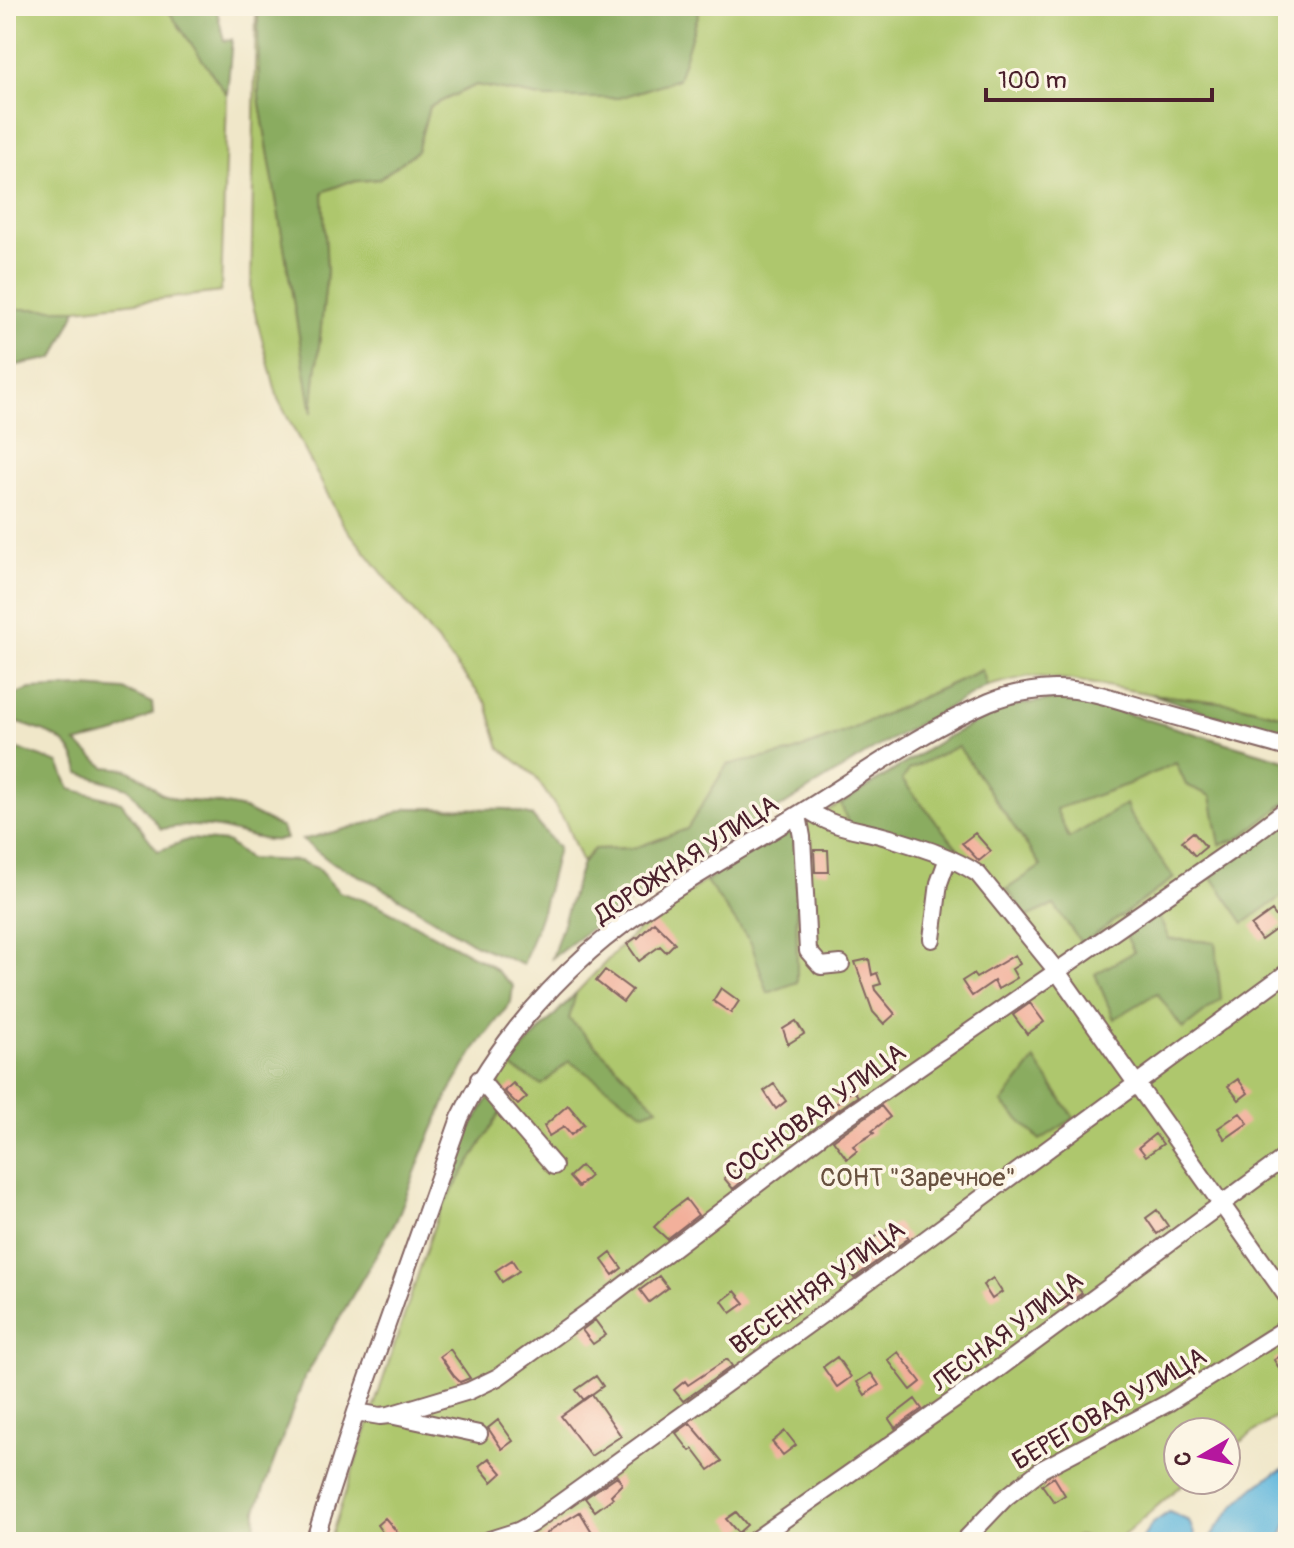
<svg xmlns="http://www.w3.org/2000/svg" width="1294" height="1548" font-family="Pangolin,sans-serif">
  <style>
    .green { fill: #aec76d; stroke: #7c734c; stroke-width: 2 }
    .forest { fill: #8aac60; stroke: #6a6646; stroke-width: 2 }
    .water { fill: #61b7dd; stroke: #566b84; stroke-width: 2 }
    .building { fill: #f2b09b }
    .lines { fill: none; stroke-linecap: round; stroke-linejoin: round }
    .minor-casing { stroke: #846562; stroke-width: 20 }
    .minor { stroke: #fff; stroke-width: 16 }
    .labels { text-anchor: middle; stroke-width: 7; stroke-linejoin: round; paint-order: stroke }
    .street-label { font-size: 26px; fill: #4a1f2b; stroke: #fcf5e5 }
    .park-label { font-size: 26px; fill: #68513f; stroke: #fcf5e5 }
  </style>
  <rect width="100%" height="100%" fill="#fcf5e5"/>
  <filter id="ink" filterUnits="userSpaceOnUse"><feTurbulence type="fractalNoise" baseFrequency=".0125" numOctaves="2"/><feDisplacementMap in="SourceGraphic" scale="16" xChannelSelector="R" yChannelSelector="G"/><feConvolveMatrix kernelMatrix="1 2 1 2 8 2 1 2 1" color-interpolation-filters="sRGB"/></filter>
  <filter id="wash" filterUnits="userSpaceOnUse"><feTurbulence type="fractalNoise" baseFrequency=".006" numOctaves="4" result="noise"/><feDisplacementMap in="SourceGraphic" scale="32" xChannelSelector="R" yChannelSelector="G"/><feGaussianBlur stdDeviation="1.8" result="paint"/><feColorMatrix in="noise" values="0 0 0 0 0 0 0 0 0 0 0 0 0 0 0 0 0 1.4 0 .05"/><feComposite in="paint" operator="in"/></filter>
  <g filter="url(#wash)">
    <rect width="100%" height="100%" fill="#f0e7c9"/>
    <path class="green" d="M6,6H165L172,14L227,95L221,292L77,309H6Z
      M256,6H258L259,97L312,409L327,271L322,192L348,182L379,179L417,151L429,107L476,85L546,98H619L677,79L701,6H1288V717L1235,704L1151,694L1072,680L1029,676L987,686L982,670L852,729L790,753L727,765L688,829L635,848L594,849L582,863L565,821L534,775L500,748L487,704L343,524L278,399L251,298Z
      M1062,698L1094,704L1288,761V1408L1226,1452V1432H1178V1480H1187L1116,1542L1077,1536L1069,1542H329L461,1145L507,1065L620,947L651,917L681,897L739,859L841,803L947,737L1005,707Z"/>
    <path class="forest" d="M165,6H216L224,41L232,39L227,95Z
      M258,6H701L678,79L619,98H546L476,85L429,107L417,151L379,179L348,182L323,192L327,271L312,413L259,97Z
      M6,309H77L54,358L6,367Z
      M982,670L987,686L877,747L611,913L552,958L582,863L594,849L635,848L687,829L727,765L790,753L852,729Z
      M84,687L124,690L152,703L153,713L117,733L76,743L105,767L126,769L143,778L160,793L178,800L215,803L244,809L282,828L286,839C263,844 241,832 218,828C198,825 181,825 161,829L128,788L79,773C73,733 39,731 6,719V698L30,689Z
      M1151,694L1235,704L1288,717V739Z
      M1062,698L1094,704L1288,761V801L1240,838L1220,845L1211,796L1186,785L1176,763L1129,784L1056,809L1069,838L1126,804L1130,815L1174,878L1082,944L1054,905L1027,917L1007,889L1041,866L958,746L910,769L902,780L960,851L959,856L849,826L841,804L947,737L1005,707Z
      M6,745L59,763L70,789L121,802L158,851L190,839L227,842L248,859L299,861L317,868L339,892L378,905L490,965L513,986L511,1002L477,1046L450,1091L423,1152L397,1219L304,1379L256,1510L255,1542H6Z
      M409,808L506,809L532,816L558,848L542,911L523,965L476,945L376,884L331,862L302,840L369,823Z
      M1288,817V892L1244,923L1211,876Z
      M796,830L797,982L768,993L751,943L706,881L739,859Z
      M1157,913L1169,939L1215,942L1221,999L1183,1029L1157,993L1114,1019L1095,974L1134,952L1126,935Z
      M576,993L569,1019L658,1108L644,1113L569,1061L542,1085L507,1065Z
      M1035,1060L1074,1118L1040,1140L1002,1103Z
      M498,1081L507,1102L437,1216L461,1145Z"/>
    <path class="water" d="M1288,1467V1521L1280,1542H1140L1152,1524L1169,1512L1189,1521L1196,1539L1207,1542C1227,1512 1254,1480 1288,1467Z"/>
    <g id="blocks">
      <path class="building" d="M1193,832L1206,847L1195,856L1182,841Z
        M975,833L991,851L979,861L962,843Z
        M814,850H828L829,872H815Z
        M1272,911L1282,925L1261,940L1251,926Z
        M654,922L675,943L666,952L660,946L639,961L627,944L637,937L638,938Z
        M1015,955L1020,964L1012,969L1017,978L998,989L994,981L972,996L962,981L973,974L976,978Z
        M869,959L872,975L877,973L881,984L874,986L875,990L895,1014L884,1024L873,1012L855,962Z
        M605,970L632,990L623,1002L596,981Z
        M721,988L739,1001L731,1013L713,1001Z
        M1030,1003L1044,1022L1027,1034L1013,1015Z
        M796,1021L804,1034L788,1044L783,1029Z
        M1238,1079L1248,1093L1239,1100L1228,1086Z
        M513,1083L527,1097L518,1105L504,1091Z
        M774,1084L786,1101L776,1109L764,1091Z
        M853,1090L858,1096L825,1119L822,1115Z
        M568,1105L584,1124L571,1135L564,1127L549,1136L544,1126Z
        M881,1106L890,1117L872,1131L874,1133L853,1146L857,1151L847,1159L833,1140Z
        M1240,1113L1248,1123L1225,1139L1218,1128Z
        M1155,1134L1163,1144L1146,1156L1139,1147Z
        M581,1166L590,1176L578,1187L569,1177Z
        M737,1169L745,1179L733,1189L724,1178Z
        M686,1199L698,1215L667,1239L654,1227L671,1210Z
        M1157,1210L1168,1226L1157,1234L1146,1218Z
        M896,1223L909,1238L854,1278L841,1261Z
        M611,1253L622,1268L613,1275L602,1260Z
        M512,1260L519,1271L502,1282L495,1271Z
        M659,1276L668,1288L649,1302L640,1290Z
        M993,1278L1002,1292L992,1299L983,1285Z
        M1074,1283L1082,1293L1068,1304L1060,1294Z
        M735,1291L745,1303L731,1313L722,1301Z
        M786,1295L798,1312L785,1321L774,1303Z
        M595,1320L606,1335L593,1344L582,1330Z
        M450,1349L470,1378L460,1382L454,1376L440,1356Z
        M1288,1351V1382L1274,1360Z
        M898,1352L921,1382L911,1390L888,1360Z
        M837,1357L851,1377L837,1387L823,1367Z
        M727,1359L732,1366L683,1401L674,1390L685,1381L688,1385Z
        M871,1373L879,1385L865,1395L857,1382Z
        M596,1376L603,1386L584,1400L576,1390Z
        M592,1394L621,1436L591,1456L561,1416Z
        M915,1399L922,1409L895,1428L889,1419Z
        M498,1420L513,1441L502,1449L488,1428Z
        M690,1423L722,1461L709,1470L693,1449L690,1451L676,1433Z
        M785,1431L796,1445L783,1455L772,1442Z
        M489,1458L502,1473L492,1482L479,1466Z
        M617,1476L622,1484L611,1495L613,1498L595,1511L585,1498Z
        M1054,1477L1065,1495L1054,1502L1042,1485Z
        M580,1512L598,1542H537L552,1529Z
        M736,1512L747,1525L738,1533L726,1519Z
        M385,1518L406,1542H370L382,1532L377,1525Z"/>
    </g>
  </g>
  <g filter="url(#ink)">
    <use href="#blocks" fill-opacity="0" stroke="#846562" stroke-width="2"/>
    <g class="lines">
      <defs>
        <path id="minor" d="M807,809C836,830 858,828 890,838C920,847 953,857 978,874L1056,970L1288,1298
          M798,815L802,837L808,951L821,966L841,964
          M932,939L939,883L948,858
          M479,1079L554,1166
          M356,1412L380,1416L389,1415L469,1391L498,1377L606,1299L832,1127L1242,843L1288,808
          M390,1415L479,1434
          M314,1542L356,1412L460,1118C491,1053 536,1000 589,952C647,901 725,860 791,819C853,781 923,730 989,702C1009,694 1032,690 1054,689C1086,688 1118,700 1148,709C1195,722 1241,735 1288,748
          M483,1542L518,1531L531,1524L884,1270L1288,972
          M752,1542L994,1372L1288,1155
          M963,1542L1005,1498L1042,1469L1168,1403L1288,1327"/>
      </defs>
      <use href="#minor" class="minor-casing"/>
      <use href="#minor" class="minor"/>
    </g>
  </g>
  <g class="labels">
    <g class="street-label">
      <text transform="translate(686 859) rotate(-33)" y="9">ДОРОЖНАЯ УЛИЦА</text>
      <text transform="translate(815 1112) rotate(-36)" y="9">СОСНОВАЯ УЛИЦА</text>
      <text transform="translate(817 1287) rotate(-36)" y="9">ВЕСЕННЯЯ УЛИЦА</text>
      <text transform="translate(1007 1331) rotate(-37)" y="9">ЛЕСНАЯ УЛИЦА</text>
      <text transform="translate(1109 1408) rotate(-30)" y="9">БЕРЕГОВАЯ УЛИЦА</text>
    </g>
    <g class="park-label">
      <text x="918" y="1186">СОНТ "Заречное"</text>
    </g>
  </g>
  <rect width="1294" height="1548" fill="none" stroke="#fcf5e5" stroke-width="32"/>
  <g transform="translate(1202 1456) rotate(261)"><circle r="38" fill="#fcf5e5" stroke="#b59f9b" stroke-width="2"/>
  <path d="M0-6L14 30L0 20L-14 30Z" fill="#b5179e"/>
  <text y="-12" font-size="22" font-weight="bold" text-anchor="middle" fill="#4a1f2b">С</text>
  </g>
  <path d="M986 88v12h226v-12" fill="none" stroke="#4a1f2b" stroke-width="4"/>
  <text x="998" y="88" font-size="24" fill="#4a1f2b" stroke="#fcf5e5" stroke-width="6" paint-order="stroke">100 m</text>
</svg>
